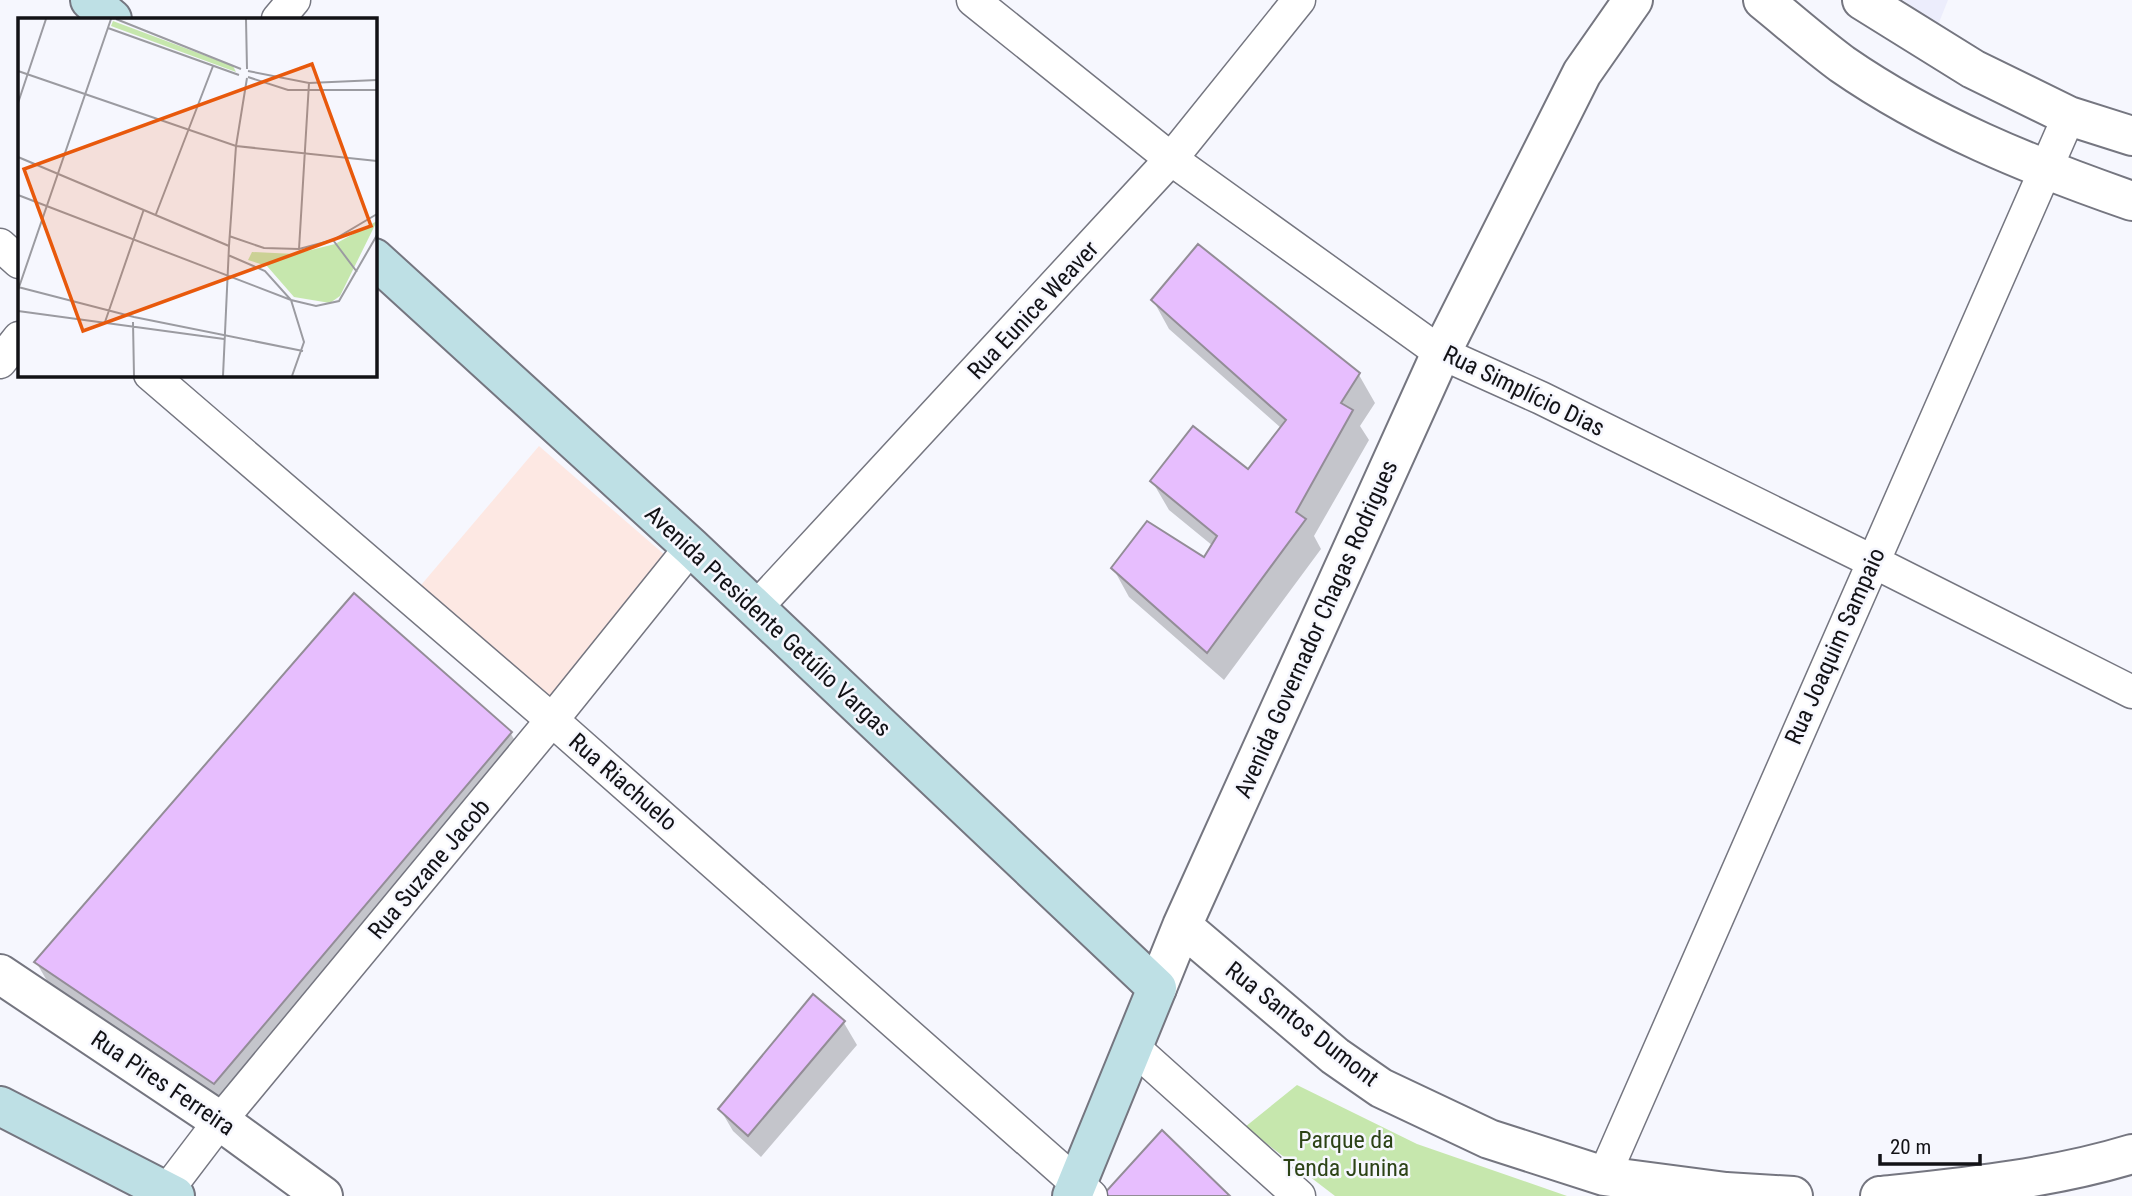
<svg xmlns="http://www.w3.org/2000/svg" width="2132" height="1196" font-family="'Roboto Condensed',sans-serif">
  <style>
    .built { fill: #ecedfc }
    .medical { fill: #fde8e3 }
    .green { fill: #c6e7ad }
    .shadow { fill: #0003 }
    .building { fill: #e7befe; stroke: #938d97; stroke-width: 2 }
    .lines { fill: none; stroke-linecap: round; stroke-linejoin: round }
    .minor-casing { stroke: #757680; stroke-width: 35 }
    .tertiary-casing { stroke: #757680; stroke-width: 42 }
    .secondary-casing { stroke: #757680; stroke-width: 42 }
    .minor { stroke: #fff; stroke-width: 32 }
    .tertiary { stroke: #fff; stroke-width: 38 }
    .secondary { stroke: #bee0e5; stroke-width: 38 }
    .labels { text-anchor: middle; stroke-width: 5; stroke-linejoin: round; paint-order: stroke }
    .street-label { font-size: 24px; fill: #121216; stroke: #f6f7fe }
    .park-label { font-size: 24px; fill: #2c4316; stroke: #f6f7fe }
    .inset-road { fill: none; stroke: #9b9ba1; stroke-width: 2 }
    .view { fill: #e8590c; fill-opacity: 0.15; stroke: #e8590c; stroke-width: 3.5 }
    .inset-edge { fill: none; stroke: #121216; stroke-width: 3.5 }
  </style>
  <rect width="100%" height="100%" fill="#f6f7fe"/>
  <path class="built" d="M1903,0H1948L1938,25Z"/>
  <path class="medical" d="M539,446L666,556L547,705L416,591Z"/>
  <path class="green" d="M1297,1085L1417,1144L1567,1196H1335L1245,1127Z"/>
  <path class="shadow" d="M1153,300L1359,375L1375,403L1360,426L1369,440L1314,536L1321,549L1224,680L1129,597L1113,568L1204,559L1213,546L1169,510L1152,481L1248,472L1281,428L1169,329Z
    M354,595L511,734L528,762L231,1112L53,991L36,962Z
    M813,997L844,1023L857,1045L761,1157L733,1131L720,1109Z"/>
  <path class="building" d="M1198,244L1360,373L1341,403L1353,410L1296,512L1306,519L1207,653L1111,568L1147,521L1204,557L1217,536L1150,481L1193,426L1248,469L1286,420L1151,300Z
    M354,593L512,732L214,1084L34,962Z
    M813,994L845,1021L748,1136L718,1109Z
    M1162,1130L1230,1196H1102Z"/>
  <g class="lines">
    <defs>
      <path id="minor" d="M973,0L1171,159L1441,353L1541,398L1872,561L2132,692
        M278,19L294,0
        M0,245L19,262
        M0,362L19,338
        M150,374L552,720L1091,1196
        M755,609L1171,159L1299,0
        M1133,1047L1299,1196
        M1604,1176L2069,116
        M166,1192L220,1121L552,720L691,547"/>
      <path id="tertiary" d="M1763,0C1789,21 1815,44 1842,64C1930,125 2031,166 2132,201
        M1862,0L1973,69L2069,116L2132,136
        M1182,926L1335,1056L1381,1088L1489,1139L1604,1176L1726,1192L1793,1196
        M0,974L220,1121L323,1196
        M1157,988L1182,926L1441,353L1582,73L1633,0
        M1880,1196C1965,1187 2050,1179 2132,1154"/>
      <path id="secondary" d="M90,0L112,19
        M374,258L691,547L1157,988L1072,1196
        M0,1106L175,1196"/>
    </defs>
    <use href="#minor" class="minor-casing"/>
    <use href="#tertiary" class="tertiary-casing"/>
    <use href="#secondary" class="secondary-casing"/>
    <use href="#minor" class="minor"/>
    <use href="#tertiary" class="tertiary"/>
    <use href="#secondary" class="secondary"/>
  </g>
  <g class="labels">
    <g class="street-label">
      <text transform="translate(1033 310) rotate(-47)" y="8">Rua Eunice Weaver</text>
      <text transform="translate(1524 391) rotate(26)" y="8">Rua Simplício Dias</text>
      <text transform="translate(768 621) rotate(43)" y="8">Avenida Presidente Getúlio Vargas</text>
      <text transform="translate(1316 629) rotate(-66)" y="8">Avenida Governador Chagas Rodrigues</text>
      <text transform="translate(1835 646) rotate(-66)" y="8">Rua Joaquim Sampaio</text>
      <text transform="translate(623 782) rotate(41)" y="8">Rua Riachuelo</text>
      <text transform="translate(429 869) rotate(-50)" y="8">Rua Suzane Jacob</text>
      <text transform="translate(1302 1024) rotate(38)" y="8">Rua Santos Dumont</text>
      <text transform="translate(163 1083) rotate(34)" y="8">Rua Pires Ferreira</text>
    </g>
    <g class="park-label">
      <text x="1346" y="1148">Parque da<tspan x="1346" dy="28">Tenda Junina</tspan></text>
    </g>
  </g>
  <g transform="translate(18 18)">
    <rect width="359" height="359" fill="#f6f7fe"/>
    <path d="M95,3L215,48L218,54L93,8ZM359,203L322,278L312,285L276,279L249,248L230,242L234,234L277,236L317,226Z" fill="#c6e7ad"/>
    <path class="inset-road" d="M98,1L223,51M228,1L229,51M90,10L221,57M0,53L218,128L359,143M230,53L291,65L359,62M230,59L270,72H359M0,85L28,1M0,139L211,228L205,358M0,177L273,282L298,288L321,283L359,217M138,196L195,48M211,218L246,230L281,231L315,222L359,196M315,222L339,254M211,228L218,128L229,60M281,231L291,65M210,237L247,253L273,282L286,324L274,358M0,269L116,299L285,333M0,272L93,1M0,293L206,321M87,304L126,191M115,304L116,358"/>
    <path class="view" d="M294,46L353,208L65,313L6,151Z"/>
    <rect width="359" height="359" class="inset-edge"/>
  </g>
  <path d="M1880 1154v10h100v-10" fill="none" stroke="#121216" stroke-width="3.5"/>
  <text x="1890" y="1154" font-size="21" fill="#121216" stroke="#f6f7fe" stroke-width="5" paint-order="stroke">20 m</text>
</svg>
